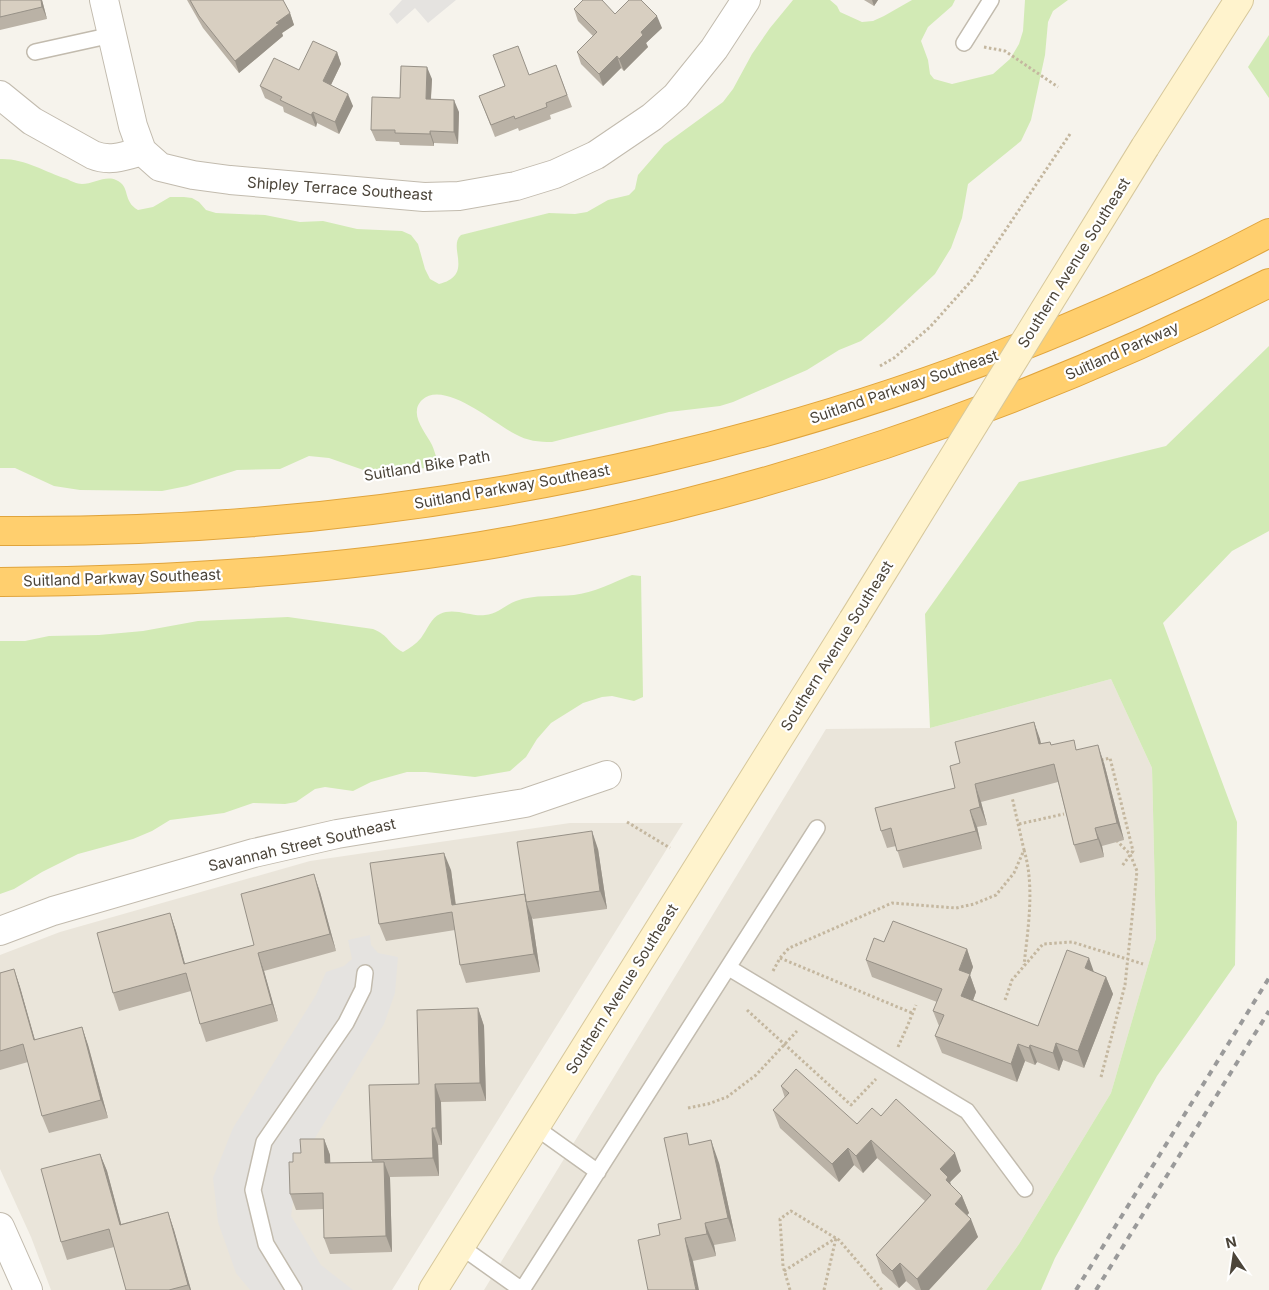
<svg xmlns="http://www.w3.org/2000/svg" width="1269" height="1290" font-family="Inter,sans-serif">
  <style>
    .residential { fill: #eae5da }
    .green { fill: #d2eab5 }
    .parking { fill: #e5e3e0 }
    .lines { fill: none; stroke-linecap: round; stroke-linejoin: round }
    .lane-casing { stroke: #c2bbae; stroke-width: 18 }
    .street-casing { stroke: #c2bbae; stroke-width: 30 }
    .secondary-casing { stroke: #d6c79b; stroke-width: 30 }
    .highway-casing { stroke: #e0a43c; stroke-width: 30 }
    .path { stroke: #c4b79f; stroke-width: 3; stroke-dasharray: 2.5 2.5; stroke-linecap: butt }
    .lane { stroke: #fff; stroke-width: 15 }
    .street { stroke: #fff; stroke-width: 28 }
    .secondary { stroke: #fff3cd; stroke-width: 28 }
    .highway { stroke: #ffcf6e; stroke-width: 28 }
    .rail { stroke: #9a9a9a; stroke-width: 4; stroke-dasharray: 6 6; stroke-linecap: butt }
    .secondary-bridge-casing { stroke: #d6c79b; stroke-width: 30; stroke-linecap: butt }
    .secondary-bridge { stroke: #fff3cd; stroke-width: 28 }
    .wall { fill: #bab2a6 }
    .shaded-wall { fill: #979187 }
    .building { fill: #d8cfc1; stroke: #979187 }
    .labels { text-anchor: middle; stroke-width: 4.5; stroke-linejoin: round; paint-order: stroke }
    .street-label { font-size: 15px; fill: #4b4439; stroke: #fff }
  </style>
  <rect width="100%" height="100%" fill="#f6f3ec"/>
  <path class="residential" d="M1111,679L1152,768L1156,938L1111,1093L1019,1244L986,1290H484L826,729L930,728Z
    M570,823H683L392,1290H51L31,1237L0,1169V955L60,932L310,861Z"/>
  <path class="green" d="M793,0H830L837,6L840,12L862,22L873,21L884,16L912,0H955L952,6L928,27L921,41L928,60L930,74L934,79L952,84L993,74L1010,59L1019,44L1023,31L1025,0H1068L1053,11L1048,22L1045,55L1031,120L1021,141L968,184L962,218L951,248L935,274L884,322L861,341L839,350L807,370L733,402L720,406L669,412L552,442C539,442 527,441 515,434C495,424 444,379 422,400C420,402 417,406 417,410C415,421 427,435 432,445C434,449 435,454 437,459L433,464L425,468L375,474L329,458L309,456L280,469L237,470L187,486L162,491L80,490L54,486L15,468H0V159C24,158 45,172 67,179C71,181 77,184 82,184C93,184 106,175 116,180C131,186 122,201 138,210L153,207L170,197H184L192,198L199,202L206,210L216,213L265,215L300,222L323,221L357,229L402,231L411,235L418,244L425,269L430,279L439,284C475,275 447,247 461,235L549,213L575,214L587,212L608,200L629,195L635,189L638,175L664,145L723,102L733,89L752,54L770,28Z
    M1269,35V98L1248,67Z
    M1269,346V531L1232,551L1163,623L1237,822L1235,965L1157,1076L1055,1258L1041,1290H986L1019,1244L1111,1093L1156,938L1152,768L1111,679L930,728L925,614L1019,482L1166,446Z
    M632,575L641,576L643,697L634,701L612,696L602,697L583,703L551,723L537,739L526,757L510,771L475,777L426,772H407L371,782L353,791L325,787L315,789L296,802L285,804L253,803L224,813L170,820L152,831L133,839L78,854L42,872L14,889L0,894V641H25L49,636L99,635L143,631L198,621L288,617L373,629C389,635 389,645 403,652C410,648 416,644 421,638C427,630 431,618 440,614C454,607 471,617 485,615C498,614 505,605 516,601C535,594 555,597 574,595C593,593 614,582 632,575Z"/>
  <path class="parking" d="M402,0H456L428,23L415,8L397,24L389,14Z
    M370,935L371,945L378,953L398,957L395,993L384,1024L298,1166L291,1216L321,1265L353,1290H250L236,1273L218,1222L213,1178L233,1128L316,995L326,972L344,966L352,959L348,940Z"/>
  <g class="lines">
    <defs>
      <path id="lane" d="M964,43L991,0
        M35,52L112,35
        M729,968L967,1111L1025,1189
        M535,1127L598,1172
        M460,1246L522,1290
        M294,1290L266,1244L253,1190L264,1142L346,1023L363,989L365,973
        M522,1290L817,828"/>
      <path id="street" d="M104,0L133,126L142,151L160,167L193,175L230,180L424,197L459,196L516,186L555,174L596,155L652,117L676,96L714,49L746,0
        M0,95L32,121L93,155C110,162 125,156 142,151
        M0,931L53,911L254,853L337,834L525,803L607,775
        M0,1227L28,1290"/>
      <path id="secondary" d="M1145,147L1239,0
        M433,1290L853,620"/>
      <path id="highway" d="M0,531C439,535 880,438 1269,233
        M0,582C161,581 322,572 481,546C753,501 1024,407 1269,283"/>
    </defs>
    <use href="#lane" class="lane-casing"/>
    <use href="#street" class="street-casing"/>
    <use href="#secondary" class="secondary-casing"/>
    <use href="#highway" class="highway-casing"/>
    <path class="path" d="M984,47L1005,51L1058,87
      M880,366L894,358L930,327L972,280L1070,134
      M1101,760L1110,758L1133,851L1122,866
      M627,822L670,848
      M1019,824L1064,814
      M1024,850C1035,886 1028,928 1024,965
      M780,958L912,1013
      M773,971L780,958L789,948L892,903L956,908L974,904L996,895L1014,873L1024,850L1012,797
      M1005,1000L1012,980L1043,944L1072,942L1143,964
      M747,1010L851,1105L876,1079
      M898,1047L907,1027L916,1005
      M1101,1077L1125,985L1137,871L1130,854L1117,841
      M688,1108L708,1104L727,1097L756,1075L797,1031
      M784,1271L836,1238
      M790,1290L783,1266L780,1219L791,1211L839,1240L882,1290
      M824,1290L836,1238"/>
    <use href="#lane" class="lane"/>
    <use href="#street" class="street"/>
    <use href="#secondary" class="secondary"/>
    <use href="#highway" class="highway"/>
    <path class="rail" d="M1076,1290L1269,978
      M1096,1290L1269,1011"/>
    <defs>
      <path id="secondary-bridge" d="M853,620L1145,147"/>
    </defs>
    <use href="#secondary-bridge" class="secondary-bridge-casing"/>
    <use href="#secondary-bridge" class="secondary-bridge"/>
  </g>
  <path class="wall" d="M0,0H42L47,19L0,30Z
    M187,0H283L290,13L294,25L282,33L283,36L239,73L203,28Z
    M864,0H878L874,6Z
    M574,9L615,14L662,28L646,43L648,47L624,71L621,68L603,86L581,64L577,52L593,36L578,21Z
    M337,52L341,64L331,85L353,106L339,134L317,123L316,127L284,112L283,107L265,98L260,86L299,70Z
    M556,65L572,107L550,115L551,119L519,131L518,128L495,137L479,96Z
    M432,79L431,99L459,112L458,144L434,143V146L400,145L399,142L376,141L371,130L400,98Z
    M1034,722L1041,744L1050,742L1051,745L1077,750L1104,763L1124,840L1102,846L1104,857L1080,863L1074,845L1058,782L981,802L987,825L977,827L982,849L903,868L896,846L887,848L881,831L955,788L960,763Z
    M598,849L607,909L533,919L532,918L540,972L466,983L460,965L455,930L386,941L379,924L451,870L456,905L525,894Z
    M320,892L336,951L264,971L278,1021L206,1042L200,1024L191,991L119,1011L113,993L170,913L176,931L185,964L254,945Z
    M884,942L967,949L973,967L970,975L976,992L973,1000L1038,1026L1094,972L1106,977L1113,994L1084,1068L1063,1060L1059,1071L1037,1062L1035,1065L1025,1061L1017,1082L942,1053L935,1036L939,1026L933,1011L937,1002L872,977L866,960Z
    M14,969L20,987L35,1040L82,1027L88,1045L108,1118L49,1133L42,1116L28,1062L0,1070V973Z
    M478,1008L484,1026L486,1101L441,1102L442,1145H438L439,1176L390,1177L392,1252L330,1254L324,1238V1209L296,1210L290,1194L301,1153L324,1139L330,1155V1163L372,1162V1160L419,1084Z
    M781,1086L857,1124L881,1116L961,1171L950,1182L951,1186L962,1196L969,1213L967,1215L978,1237L929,1290H916L906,1281L899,1288L882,1273L876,1255L925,1201L877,1158L863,1173L854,1165L839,1182L780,1128L773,1110L785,1098Z
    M691,1145L719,1163L736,1241L714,1245L716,1256L693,1261L660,1235L681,1219Z
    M100,1154L107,1171L121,1224L168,1212L174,1230L191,1290H126L114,1247L67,1260L61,1242Z"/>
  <path class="shaded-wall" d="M41,0H42L47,19L42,7Z
    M872,0H878L874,6Z
    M290,13L294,25L282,33L283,36L239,73L235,61L276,23Z
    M657,16L662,28L646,43L648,47L624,71L619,59L641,32Z
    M337,52L341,64L327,93L323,81Z
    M617,56L621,68L603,86L599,74Z
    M427,67L432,79L430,111L426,99Z
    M348,94L353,106L339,134L335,122Z
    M454,100L459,112L458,144L454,132Z
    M313,112L317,123L316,127L311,115Z
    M430,131L434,143V146L430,134Z
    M1034,722L1040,739L1045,762L1039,744Z
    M1098,745L1104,763L1124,840L1117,823Z
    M975,784L981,802L987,825L980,807Z
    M970,810L977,827L982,849L976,831Z
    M1095,828L1102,846L1104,857L1098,839Z
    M592,831L598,849L607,909L600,891Z
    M444,853L451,870L458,923L452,905Z
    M314,874L320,892L336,951L330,934Z
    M525,894L526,902L532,918L540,972L534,954Z
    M170,913L176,931L190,982L184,964Z
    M967,949L973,967L970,975L976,992L968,1014L961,996L959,970Z
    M258,953L264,971L278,1021L272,1004Z
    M1089,958L1095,975L1085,968Z
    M14,969L20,987L40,1058L34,1040Z
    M1106,977L1113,994L1084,1068L1078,1051Z
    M478,1008L484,1026L486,1101L480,1083Z
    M82,1027L88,1045L108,1118L101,1100Z
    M1056,1043L1063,1060L1059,1071L1053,1053Z
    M1018,1044L1025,1061L1017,1082L1011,1064Z
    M1030,1045L1037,1062L1035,1065L1029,1048Z
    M435,1084L441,1102L442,1145L436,1128Z
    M432,1128L438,1145L439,1176L433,1158Z
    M324,1139L330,1155L331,1179L325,1163Z
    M711,1140L719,1163L736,1241L728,1218Z
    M871,1140L877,1158L863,1173L856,1156Z
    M848,1148L854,1165L839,1182L832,1164Z
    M955,1153L961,1171L950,1182L955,1195L952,1198L940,1169Z
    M100,1154L107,1171L126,1242L120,1225Z
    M384,1162L390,1178L392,1252L386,1236Z
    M962,1196L969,1213L961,1222L955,1204Z
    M168,1212L174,1230L191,1290H190L188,1285Z
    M971,1219L978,1237L929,1290H921L917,1279Z
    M705,1223L714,1245L716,1256L707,1234Z
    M685,1238L693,1261L699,1290H696Z
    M900,1263L906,1281L899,1288L892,1271Z"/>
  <path class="building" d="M0,0H41L42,7L0,17Z
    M190,0H283L290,13L276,23L279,24L235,61L199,16Z
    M583,0H602L615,14L629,0H641L657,16L641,32L643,35L619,59L617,56L599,74L577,52L597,32L574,9Z
    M313,41L337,52L323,81L348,94L335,122L313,112L311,115L280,100L282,97L260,86L274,58L299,70Z
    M518,46L529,75L556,65L567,95L546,103L547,107L515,119L514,116L491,125L479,96L505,86L493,55Z
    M401,66L427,67L426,99L454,100V132L430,131V134L395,133V130H371L372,97L400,98Z
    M1034,722L1039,744L1050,742L1051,745L1074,740L1076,750L1098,745L1117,823L1095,828L1098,839L1074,845L1054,764L975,784L980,807L970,810L976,831L897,851L891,828L881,831L875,808L955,788L950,766L960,763L955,742Z
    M592,831L600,891L526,902L517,842Z
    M444,853L452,905L525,894L534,954L460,965L452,912L379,924L370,863Z
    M314,874L330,934L258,953L272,1004L200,1024L186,973L113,993L97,933L170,913L184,964L254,945L241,894Z
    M893,921L967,949L959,970L970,974L961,996L1038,1026L1067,950L1089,958L1085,968L1106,977L1078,1051L1056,1043L1053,1053L1030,1045L1029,1048L1018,1044L1011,1064L935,1036L944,1015L933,1011L942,989L866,960L874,938L884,942Z
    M14,969L34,1040L82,1027L101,1100L42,1116L23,1044L0,1051V973Z
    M478,1008L480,1083L435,1084L436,1128H432L433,1158L372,1160L369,1085L419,1084L417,1010Z
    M796,1069L857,1124L872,1108L881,1116L896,1099L955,1153L940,1169L948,1177L946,1180L962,1196L955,1204L971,1219L917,1279L900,1263L892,1271L876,1255L931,1195L871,1140L856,1156L848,1148L832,1164L773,1110L789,1093L781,1086Z
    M687,1133L689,1145L711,1140L728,1218L705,1223L707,1234L685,1238L696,1290H648L638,1240L660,1235L658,1224L681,1219L664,1138Z
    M300,1139H324L325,1163L384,1162L386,1236L324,1238L323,1193L290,1194L289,1162H293V1153H301Z
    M100,1154L120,1225L168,1212L188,1285L169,1290H126L109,1229L61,1242L41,1169Z"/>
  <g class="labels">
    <g class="street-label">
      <text transform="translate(340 189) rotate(4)" y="5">Shipley Terrace Southeast</text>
      <text transform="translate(1074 263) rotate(-58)" y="5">Southern Avenue Southeast</text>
      <text transform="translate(1122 351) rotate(-24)" y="5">Suitland Parkway</text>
      <text transform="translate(904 387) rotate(-19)" y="5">Suitland Parkway Southeast</text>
      <text transform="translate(427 466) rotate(-9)" y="5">Suitland Bike Path</text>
      <text transform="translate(512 487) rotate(-10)" y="5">Suitland Parkway Southeast</text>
      <text transform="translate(122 578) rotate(-2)" y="5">Suitland Parkway Southeast</text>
      <text transform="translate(837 646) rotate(-58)" y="5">Southern Avenue Southeast</text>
      <text transform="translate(302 845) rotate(-13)" y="5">Savannah Street Southeast</text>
      <text transform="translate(622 989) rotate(-58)" y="5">Southern Avenue Southeast</text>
    </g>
  </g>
  <g transform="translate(1234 1255) rotate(347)" stroke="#ffffff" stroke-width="4" paint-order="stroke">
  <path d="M0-4L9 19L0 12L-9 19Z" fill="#4b4439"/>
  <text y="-8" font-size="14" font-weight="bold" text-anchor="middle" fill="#4b4439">N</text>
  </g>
</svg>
